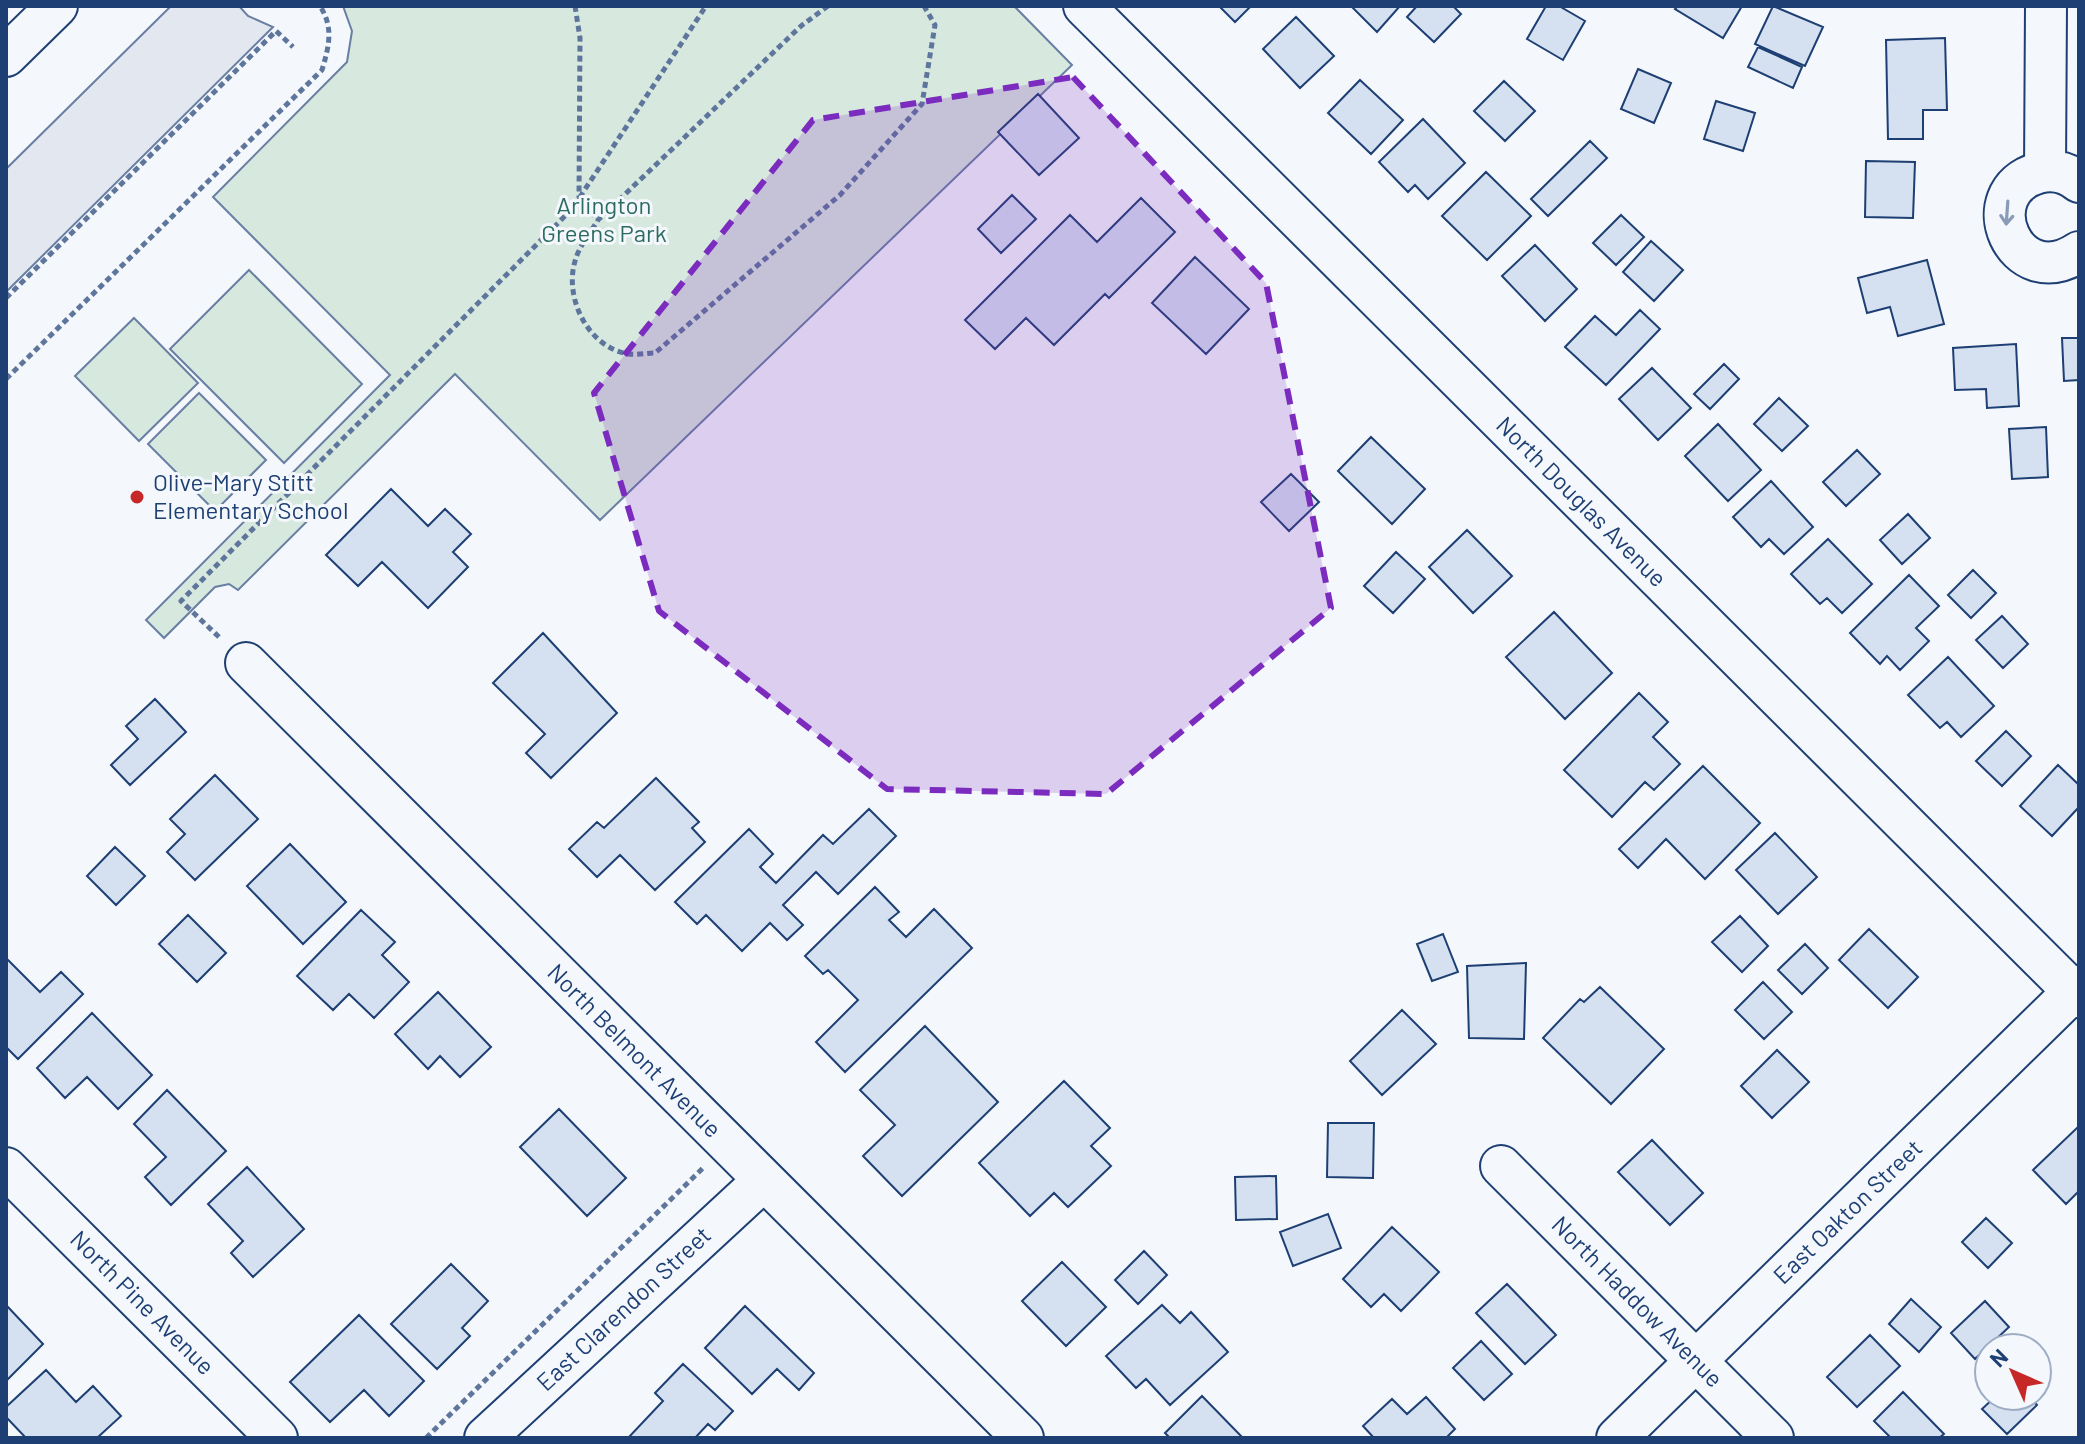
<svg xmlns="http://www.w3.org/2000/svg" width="2085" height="1444" font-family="Barlow,sans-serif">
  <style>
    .green { fill: #d7e8df; stroke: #687fa3; stroke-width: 2 }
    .parking { fill: #e3e8f0; stroke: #687fa3; stroke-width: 2 }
    .building { fill: #d5e0f0; stroke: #1d3f73; stroke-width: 2 }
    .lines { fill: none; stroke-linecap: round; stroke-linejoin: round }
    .minor-casing { stroke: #1d3f73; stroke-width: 44 }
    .path { stroke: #5e769c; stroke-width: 5; stroke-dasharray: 6 4; stroke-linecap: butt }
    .minor { stroke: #f4f7fb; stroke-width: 40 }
    .oneway { stroke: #889bb7 }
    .marked { fill: #7b2cbf; fill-opacity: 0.2; stroke: #7b2cbf; stroke-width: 6; stroke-dasharray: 16 10; stroke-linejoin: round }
    .poi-dot { fill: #c62828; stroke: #f4f7fb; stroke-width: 3 }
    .labels { text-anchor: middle; stroke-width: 6; stroke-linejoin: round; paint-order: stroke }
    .park-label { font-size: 24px; fill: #2c6c60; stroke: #f4f7fb }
    .poi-label { font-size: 24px; fill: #1d3f73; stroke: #f4f7fb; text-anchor: start }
    .street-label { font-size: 24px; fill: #1d3f73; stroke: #f4f7fb }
  </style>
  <rect width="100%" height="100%" fill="#f4f7fb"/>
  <path class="green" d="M343,6H1014L1072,65L600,520L455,374L238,590L229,584L215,587L164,638L146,620L390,375L213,197L347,62L352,31Z
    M249,270L362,384L284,463L170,349Z
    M134,318L198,383L139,441L75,376Z
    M199,393L266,460L215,511L148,444Z"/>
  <path class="parking" d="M171,6H239L248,16L273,27L6,292V169Z"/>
  <path class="building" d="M1219,6H1251L1235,22Z
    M1351,6H1400L1377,32Z
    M1417,6H1453L1461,14L1434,42L1407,17Z
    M1546,6H1559L1585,21L1563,60L1527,39Z
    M1678,6H1742L1723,38L1675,9Z
    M1773,6L1823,27L1805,66L1755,44Z
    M1296,17L1334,56L1300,88L1263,49Z
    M1945,38L1947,110H1923V139H1888L1886,40Z
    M1758,47L1802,67L1793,88L1748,67Z
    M1638,69L1671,83L1654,123L1621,109Z
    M1360,80L1403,120L1371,154L1328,113Z
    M1504,81L1535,111L1505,141L1474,111Z
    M1038,94L1079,138L1039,175L998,132Z
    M1716,101L1755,113L1743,151L1704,139Z
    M1423,119L1465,163L1428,199L1415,185L1408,192L1379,162Z
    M1590,141L1607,158L1548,216L1531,199Z
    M1866,161L1915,162L1913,218L1865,217Z
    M1486,172L1531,216L1487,260L1442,216Z
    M1012,195L1036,219L1001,253L978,229Z
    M1141,198L1175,232L1109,298L1105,294L1054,345L1026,318L995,349L965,320L1070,215L1097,242Z
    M1621,215L1644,237L1616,265L1593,243Z
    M1651,241L1683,270L1654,301L1623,272Z
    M1535,245L1577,289L1545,321L1502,276Z
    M1195,257L1249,309L1206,354L1152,303Z
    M1927,260L1944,324L1898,336L1890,307L1867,313L1858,278Z
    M1640,310L1660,329L1606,385L1565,347L1595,316L1616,335Z
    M2062,338H2079V380L2064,381Z
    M2016,344L2019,406L1987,408L1986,389L1955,390L1953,348Z
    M1724,364L1739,379L1710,409L1694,394Z
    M1652,368L1691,408L1658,440L1619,399Z
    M1779,398L1808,426L1782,451L1754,424Z
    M1718,424L1761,470L1728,501L1685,456Z
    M2046,427L2048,477L2012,479L2009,429Z
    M1371,437L1425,489L1392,524L1338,471Z
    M1857,450L1880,474L1846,506L1823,482Z
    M1291,474L1319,502L1289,531L1261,502Z
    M1771,481L1813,527L1784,554L1769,539L1761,547L1733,517Z
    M391,489L428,526L445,509L471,534L453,552L468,567L428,608L382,562L358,586L326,555Z
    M1908,514L1930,538L1902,564L1880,540Z
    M1467,530L1512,576L1473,613L1429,567Z
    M1828,539L1872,584L1842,613L1827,598L1820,604L1791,574Z
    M1396,552L1425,579L1393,613L1364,586Z
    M1973,570L1996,593L1971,618L1948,595Z
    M1909,575L1939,606L1916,628L1929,641L1900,670L1887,656L1880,664L1850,633Z
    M1554,612L1612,673L1565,719L1506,657Z
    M2002,616L2028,644L2003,668L1976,640Z
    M543,633L617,713L551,778L526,753L545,734L493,683Z
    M1948,657L1994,706L1961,737L1947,722L1940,728L1908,695Z
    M1639,693L1668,722L1653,737L1680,764L1654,790L1645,782L1612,817L1564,770Z
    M155,699L186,732L130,785L111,765L138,739L126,726Z
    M2006,731L2031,756L2002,786L1976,761Z
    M2058,765L2079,785V807L2052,836L2020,806Z
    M1703,766L1760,823L1705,879L1666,839L1638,868L1619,849Z
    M215,775L258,819L195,880L167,852L185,834L170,819Z
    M656,778L699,822L692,828L705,842L655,890L620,855L597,877L569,849L597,822L604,828Z
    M869,809L896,836L838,894L816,872L783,905L803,925L787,940L770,923L742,951L706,915L697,924L675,902L749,829L773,854L760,867L776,883L823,835L833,844Z
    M1775,833L1817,877L1778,914L1736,870Z
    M290,844L346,902L303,944L247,886Z
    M115,847L145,876L116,905L87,876Z
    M875,887L899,912L889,920L906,937L934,909L972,948L845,1072L816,1042L858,1000L828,970L823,974L805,956Z
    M361,910L395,942L382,955L409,982L374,1018L349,994L333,1010L297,976Z
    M188,915L226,953L197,982L159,944Z
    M1740,916L1768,946L1742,972L1712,942Z
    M1869,929L1918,977L1888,1008L1839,960Z
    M1443,934L1458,972L1432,981L1417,944Z
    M1805,944L1828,968L1802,994L1778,970Z
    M6,958L40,992L61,972L83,994L18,1059L6,1047Z
    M1526,963L1524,1039L1469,1038L1467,966Z
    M1763,982L1792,1012L1764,1039L1735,1010Z
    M1600,987L1664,1049L1611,1104L1543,1038L1580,999L1584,1002Z
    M438,992L491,1047L460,1077L440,1056L428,1069L395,1034Z
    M1402,1010L1436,1044L1382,1095L1350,1061Z
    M92,1013L152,1075L118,1109L87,1077L65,1098L37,1068Z
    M925,1026L998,1102L902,1196L863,1156L895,1125L860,1090Z
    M1777,1050L1809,1082L1772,1118L1741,1086Z
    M1064,1081L1110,1128L1091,1146L1111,1166L1068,1207L1054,1193L1030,1216L979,1163Z
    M167,1090L226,1151L171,1205L145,1177L166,1157L134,1124Z
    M559,1109L626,1178L587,1216L520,1147Z
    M1328,1123H1374L1373,1178L1327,1177Z
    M2079,1126V1191L2066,1204L2033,1170Z
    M1652,1140L1703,1193L1670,1225L1618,1172Z
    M247,1167L304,1229L253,1277L231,1253L243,1241L208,1204Z
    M1276,1176L1277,1219L1236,1220L1235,1177Z
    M1328,1214L1341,1248L1293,1266L1280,1232Z
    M1986,1218L2012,1243L1988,1268L1962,1242Z
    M1392,1227L1439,1272L1401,1311L1384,1294L1371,1307L1343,1279Z
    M1144,1251L1167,1275L1138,1304L1115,1280Z
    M1062,1262L1106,1307L1066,1346L1022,1301Z
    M451,1264L488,1301L462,1328L470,1336L437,1369L391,1324Z
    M1507,1284L1556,1335L1525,1364L1476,1313Z
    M1911,1299L1941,1327L1919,1352L1889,1324Z
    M1985,1301L2009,1327L1975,1359L1951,1333Z
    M6,1305L43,1344L6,1381Z
    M1162,1305L1180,1323L1191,1312L1228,1352L1170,1405L1146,1379L1136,1388L1106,1356Z
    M745,1306L814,1373L799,1390L777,1369L752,1394L705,1348Z
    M359,1315L424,1381L389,1416L364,1390L330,1422L290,1382Z
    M1870,1335L1900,1366L1857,1407L1827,1377Z
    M1481,1341L1512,1374L1484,1400L1453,1368Z
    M683,1364L733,1411L715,1430L708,1424L695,1438H628L663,1401L655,1393Z
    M46,1370L76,1402L93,1386L121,1416L97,1438H26L6,1417V1407Z
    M1903,1392L1944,1434L1939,1438H1891L1874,1421Z
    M1202,1396L1243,1438H1170L1165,1433Z
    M1996,1396H2029L2037,1405L2007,1434L1982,1409Z
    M1426,1397L1455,1429L1446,1438H1374L1363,1426L1392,1399L1407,1414Z"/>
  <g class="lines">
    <defs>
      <path id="minor" d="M1084,6L2079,997
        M6,56L57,6
        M2045,171L2046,6
        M2079,182C2067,172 2053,169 2038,173C1972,192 2014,295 2079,252
        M246,663L1023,1438
        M1501,1166L1773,1438
        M6,1168L277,1438
        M485,1438L764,1180
        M1617,1438L2079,986"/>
    </defs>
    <use href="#minor" class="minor-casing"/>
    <path class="path" d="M575,6L580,38L579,197L598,220
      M828,6L801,26L598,220C591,232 580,245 576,258C563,295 586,344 624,353C633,356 646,353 655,353L840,195L922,104L935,25L924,6
      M6,298L276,31L293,47
      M6,379L322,70C329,46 334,28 320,6
      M219,637L181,601L572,209L706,6
      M426,1438L703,1168"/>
    <use href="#minor" class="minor"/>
  </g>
  <defs><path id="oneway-shaft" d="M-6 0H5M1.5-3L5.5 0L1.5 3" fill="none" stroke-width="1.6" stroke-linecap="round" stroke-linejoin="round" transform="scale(2)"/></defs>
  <use class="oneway" href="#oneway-shaft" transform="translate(2007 213) rotate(94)"/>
  <path class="marked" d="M1073,77L1266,283L1331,608L1106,794L887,789L659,611L594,393L813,120Z"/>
  <circle class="poi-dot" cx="137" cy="497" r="8"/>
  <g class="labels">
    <g class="park-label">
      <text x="604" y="214">Arlington<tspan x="604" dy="28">Greens Park</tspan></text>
    </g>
    <g class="poi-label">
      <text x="153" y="491">Olive-Mary Stitt<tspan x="153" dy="28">Elementary School</tspan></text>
    </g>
    <g class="street-label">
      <text transform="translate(1581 502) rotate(45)" y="8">North Douglas Avenue</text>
      <text transform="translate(634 1051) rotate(45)" y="8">North Belmont Avenue</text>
      <text transform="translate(1848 1212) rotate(-44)" y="8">East Oakton Street</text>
      <text transform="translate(1637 1302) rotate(45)" y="8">North Haddow Avenue</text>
      <text transform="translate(142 1303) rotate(45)" y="8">North Pine Avenue</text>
      <text transform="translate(624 1309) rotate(-43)" y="8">East Clarendon Street</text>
    </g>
  </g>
  <rect width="2085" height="1444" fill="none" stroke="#1d3f73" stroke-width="16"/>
  <g transform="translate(2013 1372) rotate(315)"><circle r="38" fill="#f4f7fb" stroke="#9eadc5" stroke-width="2"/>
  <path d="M0-6L14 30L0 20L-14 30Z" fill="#c62828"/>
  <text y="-12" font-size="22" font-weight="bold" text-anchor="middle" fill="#1d3f73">N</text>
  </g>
</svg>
